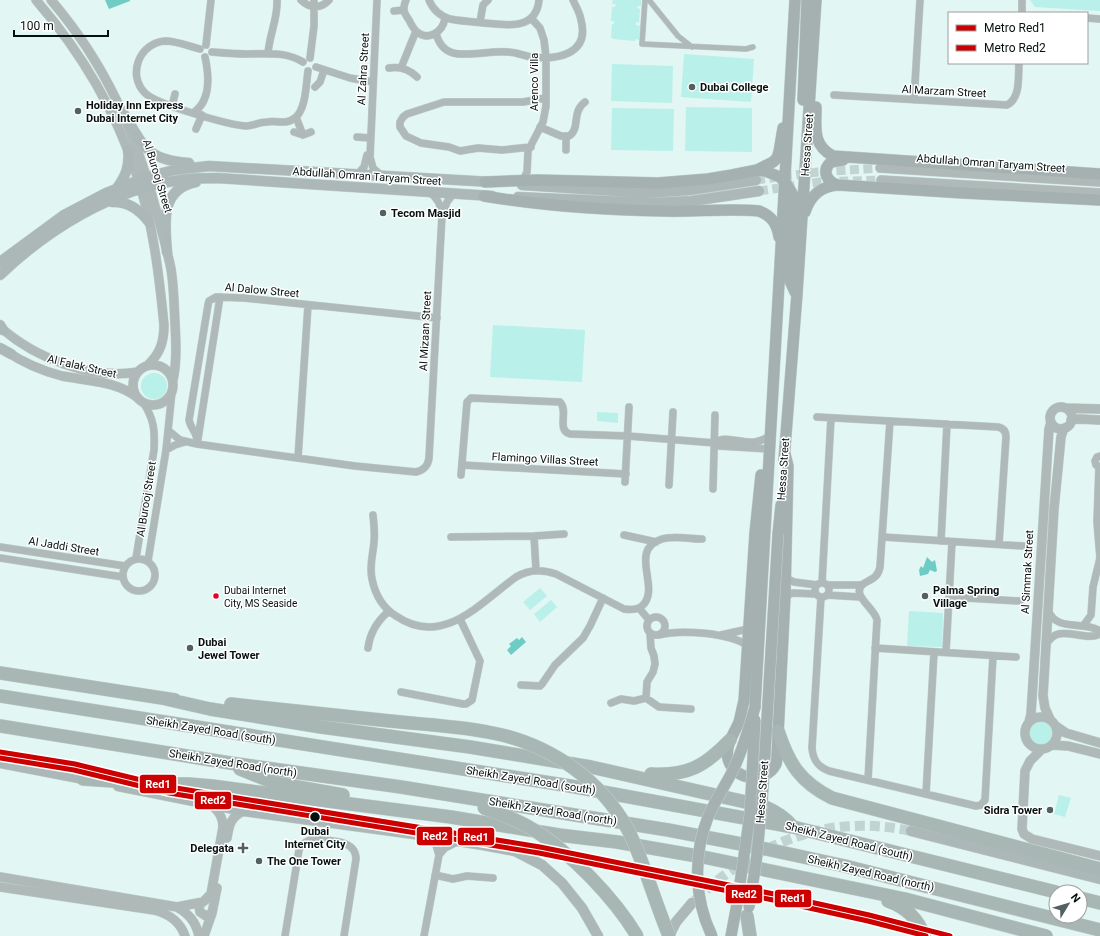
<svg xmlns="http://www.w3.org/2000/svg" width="1100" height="936" font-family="Roboto,sans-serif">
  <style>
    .green { fill: #b9f0ea }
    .water { fill: #6eccc4 }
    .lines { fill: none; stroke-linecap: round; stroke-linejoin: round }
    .tertiary-tunnel { stroke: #c1d4d2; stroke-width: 9; stroke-dasharray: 9 4.5; stroke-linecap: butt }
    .secondary-tunnel { stroke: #c1d4d2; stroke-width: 10; stroke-dasharray: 10 5; stroke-linecap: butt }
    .pedestrian-casing { stroke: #c0d0ce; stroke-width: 6 }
    .minor-casing { stroke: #c0d0ce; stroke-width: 8 }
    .tertiary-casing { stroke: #c0d0ce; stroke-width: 10 }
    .secondary-casing { stroke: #c0d0ce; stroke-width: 11 }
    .primary-casing { stroke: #c0d0ce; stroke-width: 12 }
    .motorway-casing { stroke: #c0d0ce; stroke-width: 14 }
    .pedestrian { stroke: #afb9b8; stroke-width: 5 }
    .minor { stroke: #afb9b8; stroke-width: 7 }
    .tertiary { stroke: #afb9b8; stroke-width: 9 }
    .secondary { stroke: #acb8b7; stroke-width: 10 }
    .primary { stroke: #a5b1b0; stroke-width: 11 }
    .motorway { stroke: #a8b6b4; stroke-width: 13 }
    .primary-bridge-casing { stroke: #c0d0ce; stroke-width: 12; stroke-linecap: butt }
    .motorway-bridge-casing { stroke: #c0d0ce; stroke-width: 14; stroke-linecap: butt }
    .primary-bridge { stroke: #a5b1b0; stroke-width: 11 }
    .motorway-bridge { stroke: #a8b6b4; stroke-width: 13 }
    .metro-1-casing { stroke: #fff; stroke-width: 8 }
    .metro-2-casing { stroke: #fff; stroke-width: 8 }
    .metro-1 { stroke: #c00; stroke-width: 5 }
    .metro-2 { stroke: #c00; stroke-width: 5 }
    .poi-dot { fill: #52615f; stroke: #fff; stroke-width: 1.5 }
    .bus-dot { fill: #e4002b; stroke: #fff; stroke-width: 1.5 }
    .stop-dot { fill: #05110f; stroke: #fff; stroke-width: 1.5 }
    .labels { text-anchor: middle; stroke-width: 3; stroke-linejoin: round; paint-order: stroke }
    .bus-label { font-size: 10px; fill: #05110f; stroke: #fff; text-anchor: start }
    .street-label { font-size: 11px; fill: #05110f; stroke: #fff }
    .poi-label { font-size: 11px; font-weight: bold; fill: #05110f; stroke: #fff; text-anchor: start }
    .stop-label { font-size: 11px; font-weight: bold; fill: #05110f; stroke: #fff }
    .line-badge { stroke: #fff; stroke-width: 1.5 }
    .badge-label { font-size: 11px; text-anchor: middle; font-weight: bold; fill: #fff }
  </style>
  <rect width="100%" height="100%" fill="#e2f6f4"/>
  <path class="green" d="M613,0H641V6H638L637,8L640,9L639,23L636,22V25L640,26L639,40L636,39L635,41L613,39V38H611L612,24H614V21H611L612,7H615L616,4H612Z
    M1030,0H1100V11L1035,7Z
    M684,54L754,59L751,102L681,97Z
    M612,64L673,66L672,103L611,101Z
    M686,107L752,108V152L685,151Z
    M612,108L674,109L673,151L611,150Z
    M493,325L585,330L582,382L490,377Z
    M141 386a13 13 0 1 1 26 0a13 13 0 1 1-26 0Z
    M597,412L618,413V423L597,421Z
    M540,588L547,596L530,610L523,602Z
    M551,600L557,607L540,622L534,614Z
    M909,611L943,613L942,647L907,646Z
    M1030 733a11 11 0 1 1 22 0a11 11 0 1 1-22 0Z
    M1059,795L1071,798L1065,817L1054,814Z"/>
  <path class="water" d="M105,0H130V1L109,9Z
    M927,557L932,562L935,560L937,571L935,572L930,570L928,574L920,576L919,570L921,566L923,568Z
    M522,637L526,642L511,655L507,650L511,646L509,644L517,638L519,640Z"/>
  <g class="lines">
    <path class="tertiary-tunnel" d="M756,180L818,172L880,168
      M759,191L820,182L881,180"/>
    <path class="secondary-tunnel" d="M695,900C737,860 794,828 853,826C873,825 892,827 911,831"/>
    <defs>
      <path id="pedestrian" d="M645,0L642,44L746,49L753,47
        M649,0L678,36L692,47"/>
      <path id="minor" d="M301,0C310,9 321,9 329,0
        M377,0L370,157L373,168L382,176
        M406,0C402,9 404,13 409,20C411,24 413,28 416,31C428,42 443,32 445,18
        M429,0C433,10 440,16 450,19C461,21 473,22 484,23C506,25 536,31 539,0
        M394,11L403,10
        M1022,13V0
        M1087,18L1100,19
        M480,22L483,5L488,0
        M436,34C439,43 443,50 453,53C468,57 492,50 508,52C516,52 524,56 532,57C558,60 590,54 581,20C580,13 576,7 573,0
        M206,45L211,0
        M200,49C189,46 176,41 165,41C139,43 127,75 145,93C155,104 229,125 246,126C253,126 259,122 267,122C277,120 286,126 296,117C306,108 306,84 308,71
        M212,52C224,53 236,54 247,54C267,54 285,51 303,62
        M268,54C269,35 278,19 277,0
        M310,58L314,26V0
        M316,67L350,78L373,82
        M389,68C400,66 409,69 417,77
        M401,68L416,31
        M315,87L320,82L324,70
        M834,95L1007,105C1021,98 1018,76 1019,63
        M914,100L920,0
        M172,106L175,94
        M193,113C211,101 209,75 205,57
        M296,117L303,135
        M540,127L561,136H569C581,128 571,112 585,102
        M196,129L202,115
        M294,132L303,135L311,132
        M357,137L370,138
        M531,147L502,150L478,148L460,151L449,147L421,143L406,136L400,127V122L403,117L407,114L444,102H523L545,98
        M566,150V137
        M357,175L364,167L367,155
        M523,180L527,172L528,151L543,122L546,106V57L544,40L540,28L531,18
        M443,213L447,202L453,194
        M817,417L998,427C1003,428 1006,431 1006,437L999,544
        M169,431L180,440L197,444L355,466L416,472C424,470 428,466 429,458L442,215C441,205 438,198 429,192
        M198,439L220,297
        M715,443C721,435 739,442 749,442C757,443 763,440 770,436
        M197,444C199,434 191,430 189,420L208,305L209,301L216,297L244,298L437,318
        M166,450L175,445L185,442
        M1100,456L1097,457L1095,461L1096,465L1100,467
        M298,458L308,305
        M462,465L626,474
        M461,475L467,402L471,398L560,402C569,411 556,430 570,434L628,436L715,443L719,446L769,449
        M625,482L629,407
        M669,485L673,412
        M713,489L715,415
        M373,515C374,524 375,533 374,542C373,555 369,566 372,579C375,594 383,608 396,616C443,648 480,603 516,577C529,569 542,569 556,574L624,609C631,610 637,610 642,606C662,588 627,550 662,539C674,535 690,539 702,539
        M624,535L656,542
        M534,536L536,570
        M451,537L534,536L564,534
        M883,537L1023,546
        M941,541L947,424
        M0,547L125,566
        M0,558L123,577
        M136,558L154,450C155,430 154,419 143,402
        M123 575a16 16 0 1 1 32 0a16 16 0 1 1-32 0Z
        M148,561L166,450L172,392
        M786,578L794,582L817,585
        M815 590a7 7 0 1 1 14 0a7 7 0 1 1-14 0Z
        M822,583L831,418
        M827,585H862
        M827,595L860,597
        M785,596L793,593L816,594
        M821,597L812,748C813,760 818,767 829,771L976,806L981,805L985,800L993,656
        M949,597L1020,601
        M639,608L649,620
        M1048,609C1055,633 1084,620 1100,631
        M647 626a9 9 0 1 1 18 0a9 9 0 1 1-18 0Z
        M1083,626L1091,615L1093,587L1100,558L1097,522L1099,467
        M659,635C681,629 728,633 747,645
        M721,635L748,629
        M1046,645C1058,621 1083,643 1100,634
        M368,648C370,633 377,621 389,611
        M875,648L1016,657
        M946,652L952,542
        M521,685L540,686L542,684L555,665L583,638L590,626L603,598
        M401,692L463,704H466L472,700L480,661L460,619
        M646,698L647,682L653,672L655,664L654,656L651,648L650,633
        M611,703L621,699L634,701L646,698L659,707L691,709
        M868,780L877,620C875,608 850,595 863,584C871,579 878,578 880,567L890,421
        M926,794L934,652
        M427,837L436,845L439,855
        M435,875L453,879L467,876L493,878
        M285,936L299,850C301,844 308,840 314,839C329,841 356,839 356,859L344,936
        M424,936L439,855L445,848L457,842"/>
      <path id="tertiary" d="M36,0C80,51 115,109 136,173C153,222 159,274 164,325C164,342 160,354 147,366
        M51,0C105,63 135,131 156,210C161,229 167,249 171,269C174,287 174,305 175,323C176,342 177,362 173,380
        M880,168L1100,182
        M881,180L1100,193
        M0,327C35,358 91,380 138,372
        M6,351C22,362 43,371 62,376C88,381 117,381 138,398
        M133 385a20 20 0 1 1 40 0a20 20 0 1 1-40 0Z
        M1050 418a11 11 0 1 1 22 0a11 11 0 1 1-22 0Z
        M1065,408L1100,409
        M1071,420L1079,419L1100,420
        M1025 733a16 16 0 1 1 32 0a16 16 0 1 1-32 0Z
        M1050,719L1045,708L1043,696L1054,509L1061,437L1064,428
        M1029,722L1031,714L1049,429L1051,422
        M1056,726L1066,733L1100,743
        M1052,745L1068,746L1100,754
        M1042,749L1030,761L1025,771L1022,829L1024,834L1032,839L1100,856
        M227,838C229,825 231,816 244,811
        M0,877L177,907L203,902L211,894L223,827C223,817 219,811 211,805
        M0,887L154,910C169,914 180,921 185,936
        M199,903V906L200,912L206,916L212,913
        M177,907C189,914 196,922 199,936
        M204,936L212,913L217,888"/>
      <path id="secondary" d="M124,114C144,147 147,160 189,163
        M522,185L646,193L690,190L756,180
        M117,188C126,176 130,165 128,150
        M518,197L650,203L692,201L759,191
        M112,202C128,201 140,210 149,222
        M167,252C165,225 159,189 196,182
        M0,262L64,215L106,193L147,177L174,170L209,166L492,182
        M0,275C48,229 113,189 180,180C192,178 205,178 217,178L492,196
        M0,325L3,330
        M0,348L11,354
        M0,763L89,780
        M118,786L244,811L414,834L483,845L515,851L542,865L562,883L582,908L598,936
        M911,831L1100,879
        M669,936L676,922L692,903"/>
      <path id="primary" d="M803,100L807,0
        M816,107C816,128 812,145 833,156L1100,174
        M757,170L765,171L780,177L786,183L793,195L790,274V281L795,292
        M485,182L537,180L658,183L708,179L732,175L757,170L773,162L777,158L779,152L783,128
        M838,185C827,182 821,171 831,162L843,160
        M484,196C544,206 603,210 664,211C696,212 728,208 759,211C772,216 777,224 779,237
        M805,212C810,196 821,186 838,185L963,193L1100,200
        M784,460L797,294L816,0
        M761,475L755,533L744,701C742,708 741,715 739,722C734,734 725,745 728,759C734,781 766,784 776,764C777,761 777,757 777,755L785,596L788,466L785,454
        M778,534L781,505
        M755,707L795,0
        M731,936L737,904"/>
      <path id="motorway" d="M0,673L175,700
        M0,696L570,786L793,827L1056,892
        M166,699L210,709L321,727L470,747L591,767L763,806C775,811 785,817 793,827
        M231,704L390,721
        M0,726L230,763L401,787L668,830L757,847L845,866L1100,930
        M778,731C789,764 800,782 832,798L1100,869
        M240,769L275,783L343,795
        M651,774C688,776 705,766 730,740
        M83,779L158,784H188L212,786L451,817L559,835L617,842L703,857L905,899L1046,936
        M1080,898L1100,903
        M888,901C905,907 918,918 924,936
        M747,916L750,936"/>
    </defs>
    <use href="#pedestrian" class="pedestrian-casing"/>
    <use href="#minor" class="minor-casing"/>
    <use href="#tertiary" class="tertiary-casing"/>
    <use href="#secondary" class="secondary-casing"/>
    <use href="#primary" class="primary-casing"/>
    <use href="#motorway" class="motorway-casing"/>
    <use href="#pedestrian" class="pedestrian"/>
    <use href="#minor" class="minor"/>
    <use href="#tertiary" class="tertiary"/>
    <use href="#secondary" class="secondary"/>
    <use href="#primary" class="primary"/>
    <use href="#motorway" class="motorway"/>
    <defs>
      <path id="primary-bridge" d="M737,904L750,814L755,720
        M749,907L756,863L762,803L778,534
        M712,936C694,899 693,855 708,817C715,800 726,785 734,768C743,749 749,728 755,707"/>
      <path id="motorway-bridge" d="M390,721C427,725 465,726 502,735C554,748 601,781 627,828C635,843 641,860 647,876C654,896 661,916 669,936
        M484,808C501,814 518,820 534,830C571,853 615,899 637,936"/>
    </defs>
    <use href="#primary-bridge" class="primary-bridge-casing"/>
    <use href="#motorway-bridge" class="motorway-bridge-casing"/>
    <use href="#primary-bridge" class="primary-bridge"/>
    <use href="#motorway-bridge" class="motorway-bridge"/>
    <defs>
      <path id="metro-1" d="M0,752L75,764L170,787L540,847L774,894L869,915L950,936"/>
      <path id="metro-2" d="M0,758L74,770L169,793L539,853L773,900L868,921L926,936"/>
    </defs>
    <use href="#metro-1" class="metro-1-casing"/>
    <use href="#metro-2" class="metro-2-casing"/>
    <use href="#metro-1" class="metro-1"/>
    <use href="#metro-2" class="metro-2"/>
  </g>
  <g class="poi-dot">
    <circle cx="692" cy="87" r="4"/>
    <circle cx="78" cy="111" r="4"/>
    <circle cx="383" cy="213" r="4"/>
    <circle cx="925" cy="596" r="4"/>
    <circle cx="190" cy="648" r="4"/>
    <circle cx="1050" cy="810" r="4"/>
    <path d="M241 842h4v4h4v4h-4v4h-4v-4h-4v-4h4z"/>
    <circle cx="259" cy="861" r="4"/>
  </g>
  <circle class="bus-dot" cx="216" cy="596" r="3.5"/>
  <circle class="stop-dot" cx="315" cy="817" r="5.5"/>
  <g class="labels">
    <g class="bus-label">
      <text x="224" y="594">Dubai Internet<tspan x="224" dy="13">City, MS Seaside</tspan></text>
    </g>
    <g class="street-label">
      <text transform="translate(363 69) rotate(-87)" y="4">Al Zahra Street</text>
      <text transform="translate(534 82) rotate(-90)" y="4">Arenco Villa</text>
      <text transform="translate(944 91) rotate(3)" y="4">Al Marzam Street</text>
      <text transform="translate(807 145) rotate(-86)" y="4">Hessa Street</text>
      <text transform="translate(991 163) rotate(4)" y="4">Abdullah Omran Taryam Street</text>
      <text transform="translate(158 176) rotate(73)" y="4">Al Burooj Street</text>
      <text transform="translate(367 176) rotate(4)" y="4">Abdullah Omran Taryam Street</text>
      <text transform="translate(262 290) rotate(5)" y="4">Al Dalow Street</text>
      <text transform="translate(425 331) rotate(-87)" y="4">Al Mizaan Street</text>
      <text transform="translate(82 366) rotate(13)" y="4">Al Falak Street</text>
      <text transform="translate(545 459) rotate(3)" y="4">Flamingo Villas Street</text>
      <text transform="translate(783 469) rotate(-86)" y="4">Hessa Street</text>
      <text transform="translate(146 499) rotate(-81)" y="4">Al Burooj Street</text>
      <text transform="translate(64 546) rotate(9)" y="4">Al Jaddi Street</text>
      <text transform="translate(1027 572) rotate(-87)" y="4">Al Simmak Street</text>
      <text transform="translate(211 730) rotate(9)" y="4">Sheikh Zayed Road (south)</text>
      <text transform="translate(233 763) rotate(9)" y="4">Sheikh Zayed Road (north)</text>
      <text transform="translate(531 780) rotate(9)" y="4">Sheikh Zayed Road (south)</text>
      <text transform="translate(762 792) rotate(-86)" y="4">Hessa Street</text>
      <text transform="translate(553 811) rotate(9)" y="4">Sheikh Zayed Road (north)</text>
      <text transform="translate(849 841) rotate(14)" y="4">Sheikh Zayed Road (south)</text>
      <text transform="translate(871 873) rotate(13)" y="4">Sheikh Zayed Road (north)</text>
    </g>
    <g class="poi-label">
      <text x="700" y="91">Dubai College</text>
      <text x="86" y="109">Holiday Inn Express<tspan x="86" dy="13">Dubai Internet City</tspan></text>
      <text x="391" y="217">Tecom Masjid</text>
      <text x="933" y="594">Palma Spring<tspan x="933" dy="13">Village</tspan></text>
      <text x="198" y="646">Dubai<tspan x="198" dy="13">Jewel Tower</tspan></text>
      <text x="1042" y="814" text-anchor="end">Sidra Tower</text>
      <text x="234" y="852" text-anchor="end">Delegata</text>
      <text x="267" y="865">The One Tower</text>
    </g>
    <g class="stop-label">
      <text x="315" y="835">Dubai<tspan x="315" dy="13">Internet City</tspan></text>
    </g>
  </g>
  <g class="line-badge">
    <rect x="139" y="774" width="38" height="20" rx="4" fill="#c00"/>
    <rect x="194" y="791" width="38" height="19" rx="4" fill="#c00"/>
    <rect x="416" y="826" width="37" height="20" rx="4" fill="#c00"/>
    <rect x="457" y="827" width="38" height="19" rx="4" fill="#c00"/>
    <rect x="725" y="884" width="38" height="20" rx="4" fill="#c00"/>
    <rect x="774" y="889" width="38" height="19" rx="4" fill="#c00"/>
  </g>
  <g class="badge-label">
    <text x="158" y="788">Red1</text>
    <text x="213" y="804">Red2</text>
    <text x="435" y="840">Red2</text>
    <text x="476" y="841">Red1</text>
    <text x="744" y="898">Red2</text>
    <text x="793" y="902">Red1</text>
  </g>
  <rect x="948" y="12" width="140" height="52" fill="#ffffff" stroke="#9ba09f"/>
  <rect x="956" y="25" width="20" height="6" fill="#cc0000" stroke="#9ba09f"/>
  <text x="984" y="32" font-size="12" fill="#05110f">Metro Red1</text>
  <rect x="956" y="45" width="20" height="6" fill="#cc0000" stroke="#9ba09f"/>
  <text x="984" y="52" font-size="12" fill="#05110f">Metro Red2</text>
  <g transform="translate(1068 904) rotate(52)"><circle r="19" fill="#ffffff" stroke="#9ba09f"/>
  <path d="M0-3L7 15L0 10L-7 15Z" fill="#52615f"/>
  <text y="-6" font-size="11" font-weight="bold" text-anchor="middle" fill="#05110f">N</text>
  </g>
  <path d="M14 30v6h94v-6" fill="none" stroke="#05110f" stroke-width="2"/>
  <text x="20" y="30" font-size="12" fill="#05110f" stroke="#ffffff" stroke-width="3" paint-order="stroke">100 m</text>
</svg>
